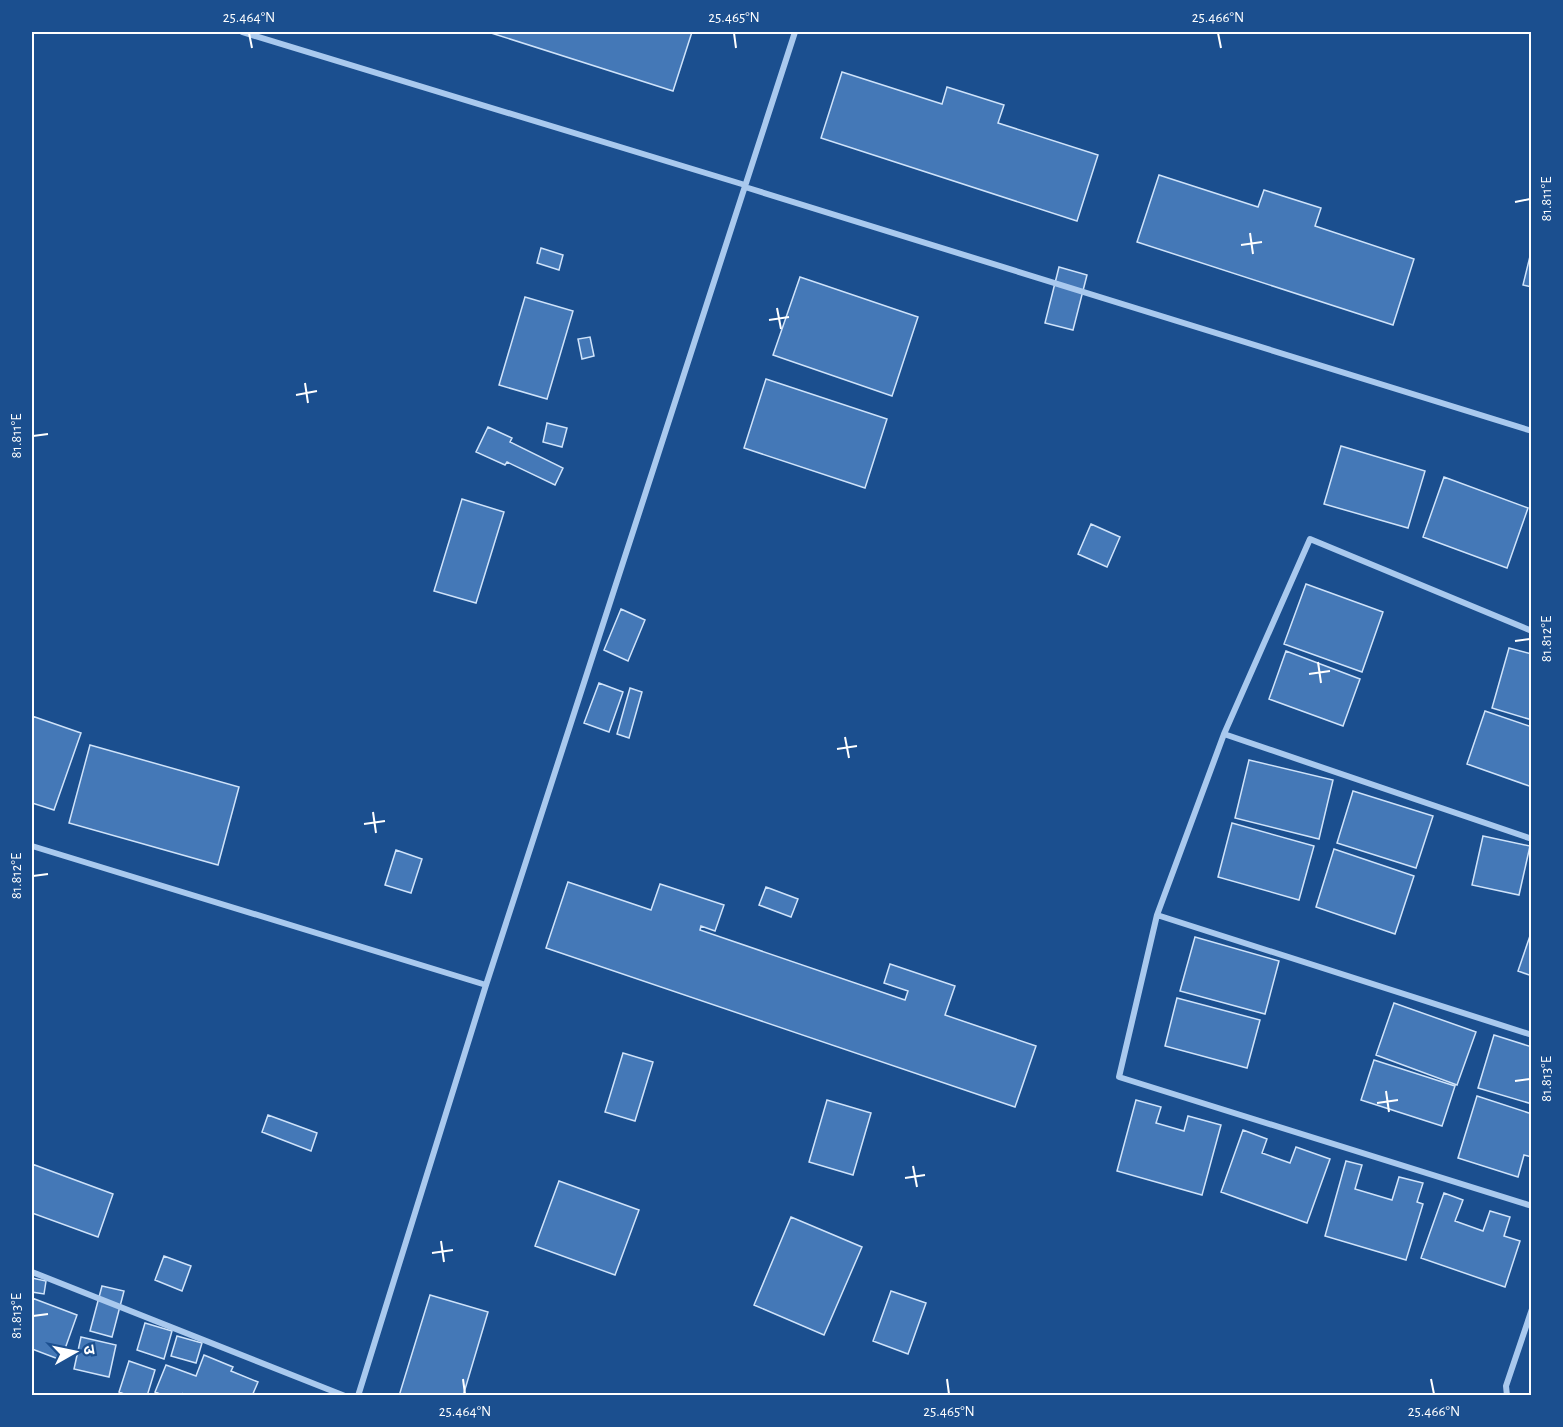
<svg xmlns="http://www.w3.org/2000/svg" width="1563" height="1427" font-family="'Alegreya Sans','Noto Sans Devanagari',sans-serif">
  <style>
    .building { fill: #4478b7; stroke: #cfe3fa; stroke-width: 1.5 }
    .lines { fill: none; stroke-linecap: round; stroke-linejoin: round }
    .street { stroke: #a9c9ee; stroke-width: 6 }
    .ticks { fill: none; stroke: #fff; stroke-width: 2 }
    .neatline { fill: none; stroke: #fff; stroke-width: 2 }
    .ticks-label { font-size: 15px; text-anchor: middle; fill: #fff }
  </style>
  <rect width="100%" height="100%" fill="#1b4f8f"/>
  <path class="building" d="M488,32H692L673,91Z
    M842,72L942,104L947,87L1004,105L998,123L1098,155L1077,221L821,138Z
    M1159,175L1258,207L1264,190L1321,208L1315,226L1414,259L1393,325L1137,242Z
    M541,248L563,255L559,270L537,263Z
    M1532,248V287L1523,285Z
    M1059,267L1087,275L1073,330L1045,323Z
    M800,277L918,317L892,396L773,355Z
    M525,297L573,311L547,399L499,385Z
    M590,337L594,356L582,359L578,339Z
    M766,379L887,419L865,488L744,448Z
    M547,423L567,428L562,447L543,442Z
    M488,427L512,438L510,442L563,468L555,485L507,462L505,465L476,452Z
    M1341,446L1425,471L1408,528L1324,504Z
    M1444,477L1528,508L1507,568L1423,537Z
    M462,499L504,512L476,603L434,591Z
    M1091,524L1120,537L1107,567L1078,554Z
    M1306,584L1383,612L1362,672L1284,644Z
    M621,609L645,620L628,661L604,650Z
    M1509,648L1532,654V720L1492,708Z
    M1286,651L1360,679L1343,726L1269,699Z
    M599,683L623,692L609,732L584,723Z
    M630,688L642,692L629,738L617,734Z
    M1485,711L1532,727V787L1467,764Z
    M32,716L81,733L54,810L32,803Z
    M90,745L239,787L218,865L69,823Z
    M1249,760L1333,780L1319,839L1235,818Z
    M1353,791L1433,816L1416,868L1337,843Z
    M1232,823L1314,846L1299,900L1218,877Z
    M1483,836L1530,846L1519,895L1472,885Z
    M1334,849L1414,876L1395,934L1316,907Z
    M396,850L422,859L411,893L385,885Z
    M568,882L651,910L660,884L724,905L715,931L701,926L700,930L905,1000L908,991L884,983L890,964L955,986L945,1015L1036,1046L1015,1107L546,948Z
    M766,887L798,899L791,917L759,905Z
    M1532,930V976L1518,971Z
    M1195,937L1279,961L1265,1014L1180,991Z
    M1177,998L1260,1020L1247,1068L1165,1046Z
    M1394,1003L1476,1032L1457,1085L1376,1055Z
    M1494,1035L1532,1047V1104L1478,1088Z
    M623,1053L653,1062L635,1121L605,1112Z
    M1374,1060L1455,1086L1442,1126L1361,1100Z
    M1477,1096L1532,1114V1157L1524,1155L1518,1177L1458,1158Z
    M827,1100L871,1113L853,1175L809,1162Z
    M1136,1100L1161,1107L1156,1123L1184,1131L1188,1116L1221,1125L1202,1195L1117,1171Z
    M268,1115L317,1133L311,1151L262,1132Z
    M1243,1130L1267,1139L1262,1153L1290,1163L1296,1147L1330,1159L1307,1223L1221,1192Z
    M1346,1161L1362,1165L1355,1189L1392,1200L1399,1177L1423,1183L1417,1202L1423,1204L1406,1260L1325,1236Z
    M32,1164L113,1194L98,1237L32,1213Z
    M559,1181L639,1210L615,1275L535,1246Z
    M1444,1193L1463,1200L1455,1221L1483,1231L1490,1211L1510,1217L1504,1236L1520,1241L1505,1287L1421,1258Z
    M791,1217L862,1247L824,1335L754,1305Z
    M164,1256L191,1266L182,1291L155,1280Z
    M32,1278L46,1281L44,1294L32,1292Z
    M102,1286L124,1291L112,1337L90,1331Z
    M891,1291L926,1303L908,1354L873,1341Z
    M430,1295L488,1312L463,1396H399Z
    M32,1298L77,1315L61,1360L32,1349Z
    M145,1323L172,1331L164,1359L137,1350Z
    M177,1336L202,1343L196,1363L171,1356Z
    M81,1337L116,1345L109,1377L74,1369Z
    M204,1355L233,1367L231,1371L258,1382L252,1396H186L183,1394V1396H165L155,1392L166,1365L196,1376Z
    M129,1361L155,1370L147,1396H129L119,1392Z"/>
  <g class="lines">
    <path class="street" d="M242,32L745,185V187L1532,431
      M1532,631L1310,539L1224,734L1157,915L1119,1077L1532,1206
      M1224,734L1532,839
      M32,846L486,985
      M1157,915L1532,1035
      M32,1272L345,1396
      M358,1396L486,985L795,32
      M1507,1396L1506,1386L1532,1309"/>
  </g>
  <path class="ticks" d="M249,33L252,48M734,33L736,48M1218,33L1221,48M1515,202L1530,199M1250,233L1253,254M1241,245L1262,242M777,308L781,329M769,320L789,317M305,383L308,403M296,395L317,391M33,436L48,434M1515,641L1530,639M1318,662L1321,683M1309,674L1330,671M845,737L849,758M837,749L857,746M373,812L376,833M364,824L385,821M33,876L48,874M1515,1081L1530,1079M1386,1091L1389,1112M1377,1103L1398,1100M913,1166L917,1187M905,1178L925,1175M441,1241L444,1262M432,1253L453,1250M33,1316L48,1314M463,1379L465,1394M947,1379L949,1394M1431,1379L1434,1394"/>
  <rect width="1563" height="1427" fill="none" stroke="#1b4f8f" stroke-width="66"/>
  <g transform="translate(75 1352) rotate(81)" stroke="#1b4f8f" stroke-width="4.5" paint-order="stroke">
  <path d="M0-4.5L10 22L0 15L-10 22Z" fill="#ffffff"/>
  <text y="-9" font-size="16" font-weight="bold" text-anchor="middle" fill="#ffffff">उ</text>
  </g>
  <rect x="33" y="33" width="1497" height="1361" class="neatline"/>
  <g class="ticks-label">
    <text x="249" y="22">25.464°N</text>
    <text x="734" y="22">25.465°N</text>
    <text x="1218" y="22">25.466°N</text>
    <text transform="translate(1546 199) rotate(-90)" y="5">81.811°E</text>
    <text transform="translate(16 436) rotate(-90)" y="5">81.811°E</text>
    <text transform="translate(1546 639) rotate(-90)" y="5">81.812°E</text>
    <text transform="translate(16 876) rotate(-90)" y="5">81.812°E</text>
    <text transform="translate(1546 1079) rotate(-90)" y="5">81.813°E</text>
    <text transform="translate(16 1316) rotate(-90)" y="5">81.813°E</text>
    <text x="465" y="1416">25.464°N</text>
    <text x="949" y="1416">25.465°N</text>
    <text x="1434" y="1416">25.466°N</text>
  </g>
</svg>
